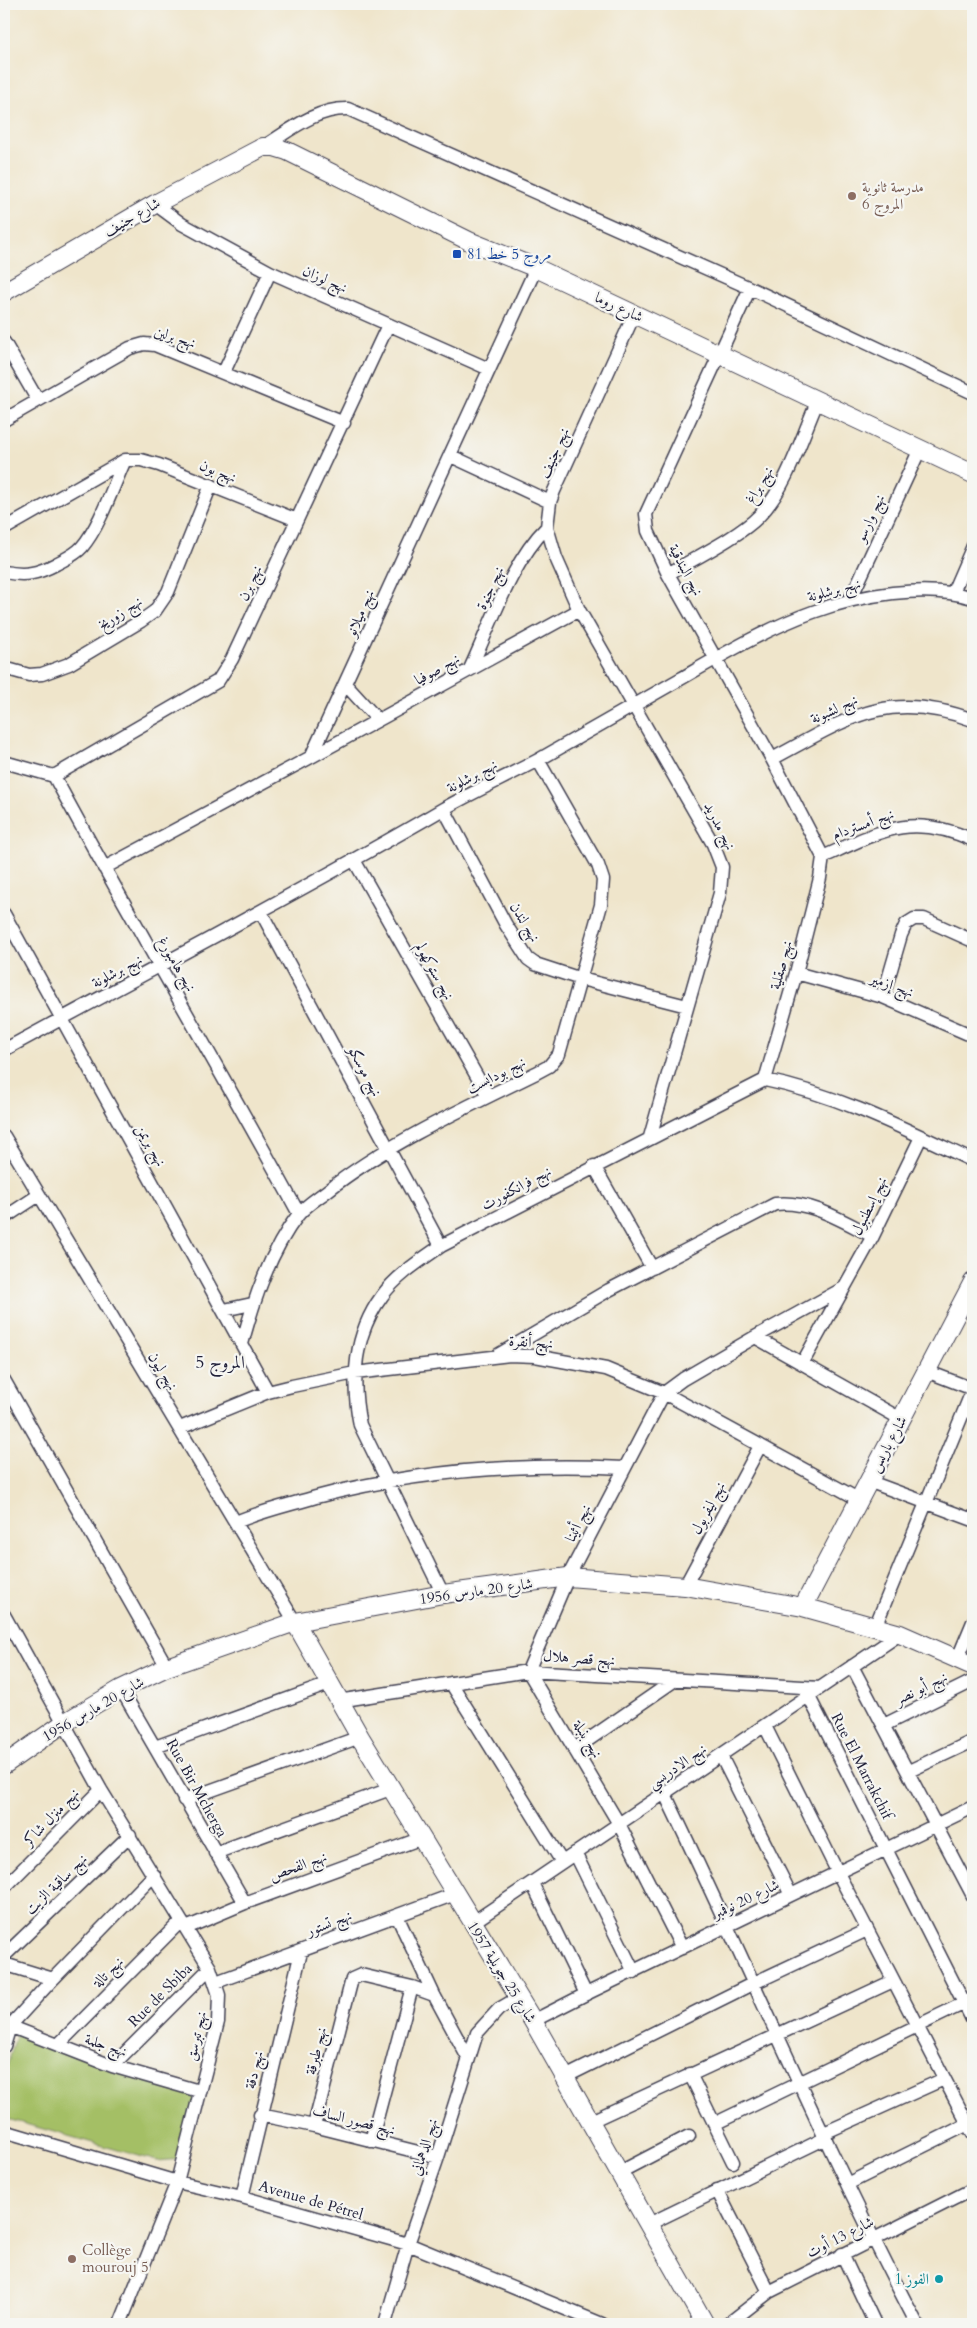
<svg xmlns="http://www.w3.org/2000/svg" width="977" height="2328" font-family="Cardo,Amiri,serif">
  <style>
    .green { fill: #a4bf65; stroke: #637050 }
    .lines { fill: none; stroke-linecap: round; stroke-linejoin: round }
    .street-casing { stroke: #413f51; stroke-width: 15 }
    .secondary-casing { stroke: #413f51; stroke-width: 20 }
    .street { stroke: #fff; stroke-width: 12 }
    .secondary { stroke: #fff; stroke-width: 18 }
    .education-dot { fill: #8d6e63; stroke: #f6f6f2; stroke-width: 2 }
    .transit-dot { fill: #1a4fb4; stroke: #f6f6f2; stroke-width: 2 }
    .culture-dot { fill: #0f9aa8; stroke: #f6f6f2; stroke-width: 2 }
    .labels { text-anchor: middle; stroke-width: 4.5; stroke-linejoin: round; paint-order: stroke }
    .education-label { font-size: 15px; fill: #785e54; stroke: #f6f6f2; text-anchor: start }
    .street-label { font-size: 15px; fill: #22223b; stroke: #f6f6f2 }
    .transit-label { font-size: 15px; fill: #164399; stroke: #f6f6f2; text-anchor: start }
    .culture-label { font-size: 15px; fill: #0d838f; stroke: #f6f6f2; text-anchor: end }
    .quarter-label { font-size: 18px; fill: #22223b; stroke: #f6f6f2 }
  </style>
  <rect width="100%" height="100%" fill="#f6f6f2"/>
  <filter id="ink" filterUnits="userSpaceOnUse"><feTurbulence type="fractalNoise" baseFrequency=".02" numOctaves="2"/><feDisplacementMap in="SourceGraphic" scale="10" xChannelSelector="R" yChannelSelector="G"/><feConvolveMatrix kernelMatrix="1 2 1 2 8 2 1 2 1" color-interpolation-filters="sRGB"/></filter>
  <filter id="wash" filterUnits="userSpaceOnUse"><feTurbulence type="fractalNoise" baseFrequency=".0096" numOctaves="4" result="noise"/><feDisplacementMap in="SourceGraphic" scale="20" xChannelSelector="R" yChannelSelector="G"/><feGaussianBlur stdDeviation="1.12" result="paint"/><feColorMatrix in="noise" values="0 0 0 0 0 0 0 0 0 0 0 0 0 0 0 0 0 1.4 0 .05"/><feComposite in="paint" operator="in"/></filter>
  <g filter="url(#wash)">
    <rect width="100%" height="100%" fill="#efe5cb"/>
    <path class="green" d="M17,2033L197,2096L182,2159L157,2161L4,2118V2076Z"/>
  </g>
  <g filter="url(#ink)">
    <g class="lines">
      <defs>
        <path id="street" d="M263,147C289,131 316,108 348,109L750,288L973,393
          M155,204L182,224L270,272L489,369
          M750,288L646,514L648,531L668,574L772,759L823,857
          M634,315L554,491L550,502L547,527L556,558L579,610L713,844L722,867L720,893L650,1137
          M4,342L37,399
          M224,372L270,272
          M4,420L130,348L144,344L155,345L344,423
          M451,456L550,502
          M4,529L125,460H141L159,465L297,520
          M4,572C25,576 37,574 56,564C65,559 75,555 82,547C100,526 113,486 125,460
          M668,574C693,559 740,536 759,516C787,488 802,436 818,400
          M953,592L973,546
          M850,600L920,449
          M4,668L29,675L42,674L69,664L141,621L155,611L168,592L211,485
          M470,669C491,624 512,561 547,527
          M346,685L378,720
          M311,757L579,610
          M772,759C847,719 886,688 973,720
          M4,762L54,776C133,923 219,1067 299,1214
          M54,776L218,681L232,659L388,325
          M444,809L506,925L528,959L535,964L581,979L687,1006
          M823,857C880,831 911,812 973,840
          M354,860L488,1096
          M104,868L311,757L536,268
          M261,912L441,1246
          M4,914L268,1392
          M796,973L883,997L973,1036
          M883,997L901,935L906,924L914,919H924L973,941
          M4,1050C150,970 299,893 443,809C475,791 508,776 540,759C588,732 635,705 682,678C724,654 768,628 813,612C859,595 926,583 973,598
          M765,1080L796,973L820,878L823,857
          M4,1136L295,1622
          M594,1166L652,1268
          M4,1218L39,1195
          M224,1310L252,1304
          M755,1337L901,1419
          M242,1344C254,1299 270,1252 298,1215C305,1206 318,1198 327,1191C388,1143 467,1107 536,1073L549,1066L559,1054L601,905L603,880L598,865L538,760
          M498,1355L609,1290L775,1204C811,1200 842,1221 873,1236
          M803,1362L844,1288
          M926,1371L973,1389
          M4,1380L167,1667
          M180,1428L268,1392L292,1386L355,1373L510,1355L535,1356L606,1369L664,1393L858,1499
          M868,1481L973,1520
          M236,1522C262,1511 289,1505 316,1497C418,1470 519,1463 624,1468
          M685,1586L760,1446
          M443,1594L360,1425C351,1381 354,1334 382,1296C396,1276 421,1260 441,1246L765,1080C839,1095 905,1129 973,1161
          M4,1615L101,1790L210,1968L219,1995L218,2022L177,2182L120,2324
          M875,1627L973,1389
          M958,1658L973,1622
          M852,1666L973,1896
          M451,1683L562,1862
          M121,1689L245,1903
          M808,1695L973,2021
          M338,1701L528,1671L820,1688
          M884,1725L973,1681
          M765,1726L838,1873L973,2134
          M155,1747L329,1684
          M575,1749L675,1680
          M721,1756L791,1895
          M909,1771L973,1741
          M665,1794C750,1970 826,2151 917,2324
          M184,1800L360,1737
          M215,1853L393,1788
          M575,1853L634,1972
          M532,1883L586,1994
          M4,1888L101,1790
          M397,1916L434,1995L468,2058
          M472,1923L900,1634
          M186,1928L245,1903L422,1838
          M682,1948L619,1824L528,1671L568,1577L664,1393L683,1379L755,1337L844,1288L873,1236L921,1137
          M4,1956L130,1835
          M4,1964L53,1979
          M216,1982L455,1894
          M533,2021L586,1994L973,1807
          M4,2024L112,2066L199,2091
          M58,2045L181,1921
          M4,2046L10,2026L53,1979L154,1875
          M112,2066L210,1968
          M690,2074L733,2162
          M565,2077L754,1983L867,1930
          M260,2115L314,2126L438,2157
          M591,2121L893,1981
          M714,2124L973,1999
          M314,2126L352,1979L361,1975L412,1987L434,1995
          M4,2131L177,2182L242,2197L408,2244L602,2324
          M824,2133L944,2079
          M371,2141L412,1987
          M620,2172L689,2136
          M847,2184L968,2124
          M717,2190L769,2292
          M242,2197L301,1952
          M649,2224L826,2138
          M842,2254L875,2324
          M385,2324L408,2244L438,2157L477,2033L499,2009L518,1998
          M728,2324L769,2292L973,2189"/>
        <path id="secondary" d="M4,292L155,204L263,147H274L287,151L469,241L536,268L973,474
          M803,1607L973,1282
          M295,1622L360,1737L533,2021L705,2324
          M4,1765L64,1723L121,1689L167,1667L295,1622L443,1594L568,1577L685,1586L803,1607L900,1634L973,1666"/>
      </defs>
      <use href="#street" class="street-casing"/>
      <use href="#secondary" class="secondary-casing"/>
      <use href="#street" class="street"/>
      <use href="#secondary" class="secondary"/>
    </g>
  </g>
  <g class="education-dot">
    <circle cx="852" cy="196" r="5"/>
    <circle cx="72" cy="2259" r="5"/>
  </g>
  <rect class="transit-dot" x="452" y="249" width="10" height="10" rx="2.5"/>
  <circle class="culture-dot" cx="939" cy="2279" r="5"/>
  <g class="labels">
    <g class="education-label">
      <text x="862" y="192">مدرسة ثانوية<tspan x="862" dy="17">المروج 6</tspan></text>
      <text x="82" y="2255">Collège<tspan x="82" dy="17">mourouj 5</tspan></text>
    </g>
    <g class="street-label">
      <text transform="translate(132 217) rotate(-30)" y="5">شارع جنيف</text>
      <text transform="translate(325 279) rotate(24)" y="5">نهج لوزان</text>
      <text transform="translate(619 307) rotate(25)" y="5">شارع روما</text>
      <text transform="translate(175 337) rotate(18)" y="5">نهج برلين</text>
      <text transform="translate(554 453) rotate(-66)" y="5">نهج جنيف</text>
      <text transform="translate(218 471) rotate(22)" y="5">نهج بون</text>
      <text transform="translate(759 485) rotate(-59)" y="5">نهج براغ</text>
      <text transform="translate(870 518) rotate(-65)" y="5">نهج وارسو</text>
      <text transform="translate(686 570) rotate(62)" y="5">نهج البندقية</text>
      <text transform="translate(250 583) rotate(-65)" y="5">نهج برن</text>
      <text transform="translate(490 588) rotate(-65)" y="5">نهج جنوة</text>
      <text transform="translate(834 590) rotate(-15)" y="5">نهج برشلونة</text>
      <text transform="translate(120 613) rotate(-33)" y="5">نهج زوريخ</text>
      <text transform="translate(360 613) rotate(-66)" y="5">نهج ميلانو</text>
      <text transform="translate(437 669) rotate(-29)" y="5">نهج صوفيا</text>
      <text transform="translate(834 709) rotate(-25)" y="5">نهج لشبونة</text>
      <text transform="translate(472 776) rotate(-28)" y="5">نهج برشلونة</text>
      <text transform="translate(863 824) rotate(-20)" y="5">نهج أمستردام</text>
      <text transform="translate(720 826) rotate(63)" y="5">نهج مدريد</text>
      <text transform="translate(525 922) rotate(59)" y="5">نهج لندن</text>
      <text transform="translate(177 964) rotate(60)" y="5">نهج هامبورغ</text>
      <text transform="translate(781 965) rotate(-75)" y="5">نهج صقلية</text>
      <text transform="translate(117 971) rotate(-28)" y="5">نهج برشلونة</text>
      <text transform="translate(435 971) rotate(61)" y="5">نهج ستوكهولم</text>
      <text transform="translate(892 985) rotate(20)" y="5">نهج إزمير</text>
      <text transform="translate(365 1071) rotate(62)" y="5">نهج موسكو</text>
      <text transform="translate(496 1075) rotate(-27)" y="5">نهج بودابست</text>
      <text transform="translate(151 1145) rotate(61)" y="5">نهج بريمن</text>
      <text transform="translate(516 1188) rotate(-28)" y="5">نهج فرانكفورت</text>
      <text transform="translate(869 1206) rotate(-64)" y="5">نهج إسطنبول</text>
      <text transform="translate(531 1342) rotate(4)" y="5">نهج أنقرة</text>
      <text transform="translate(163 1371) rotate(58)" y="5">نهج ليون</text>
      <text transform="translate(888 1444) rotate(-61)" y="5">شارع باريس</text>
      <text transform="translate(708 1508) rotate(-62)" y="5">نهج ليفربول</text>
      <text transform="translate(578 1523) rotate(-63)" y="5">نهج أثينا</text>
      <text transform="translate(476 1591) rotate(-8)" y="5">شارع 20 مارس 1956</text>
      <text transform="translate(579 1658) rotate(4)" y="5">نهج قصر هلال</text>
      <text transform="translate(921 1688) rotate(-26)" y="5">نهج أبو نصر</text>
      <text transform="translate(93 1709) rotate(-30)" y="5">شارع 20 مارس 1956</text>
      <text transform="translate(588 1739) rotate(59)" y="5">نهج بنبلة</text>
      <text transform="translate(677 1766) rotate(-34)" y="5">نهج الادريسي</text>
      <text transform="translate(862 1766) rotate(63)" y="5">Rue El Marrakchif</text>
      <text transform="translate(197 1788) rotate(61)" y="5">Rue Bir Mcherga</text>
      <text transform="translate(51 1817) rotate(-46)" y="5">نهج منزل شاكر</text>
      <text transform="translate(298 1866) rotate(-20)" y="5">نهج الفحص</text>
      <text transform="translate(56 1884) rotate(-44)" y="5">نهج ساقية الزيت</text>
      <text transform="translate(746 1899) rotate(-26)" y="5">شارع 20 نوفمبر</text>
      <text transform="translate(329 1923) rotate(-21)" y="5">نهج تستور</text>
      <text transform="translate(108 1972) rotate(-45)" y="5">نهج تالة</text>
      <text transform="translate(502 1972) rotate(58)" y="5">شارع 25 جويلية 1957</text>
      <text transform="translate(160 1995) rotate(-45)" y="5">Rue de Sbiba</text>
      <text transform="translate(196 2036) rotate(-77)" y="5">نهج تبرسق</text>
      <text transform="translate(106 2045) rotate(19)" y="5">نهج جلمة</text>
      <text transform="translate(316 2051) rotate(-76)" y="5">نهج طبرقة</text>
      <text transform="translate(254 2070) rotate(-77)" y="5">نهج دقة</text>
      <text transform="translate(354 2120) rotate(14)" y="5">نهج قصور الساف</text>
      <text transform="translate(424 2147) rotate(-72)" y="5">نهج الدهماني</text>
      <text transform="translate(311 2200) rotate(16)" y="5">Avenue de Pétrel</text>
      <text transform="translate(840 2237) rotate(-27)" y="5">شارع 13 أوت</text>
    </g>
    <g class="transit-label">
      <text x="467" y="259">مروج 5 خط 81</text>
    </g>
    <g class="culture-label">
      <text x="929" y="2284">الفوز 1</text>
    </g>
    <g class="quarter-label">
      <text x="220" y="1368">المروج 5</text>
    </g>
  </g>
  <rect width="977" height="2328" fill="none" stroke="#f6f6f2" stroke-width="20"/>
</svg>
